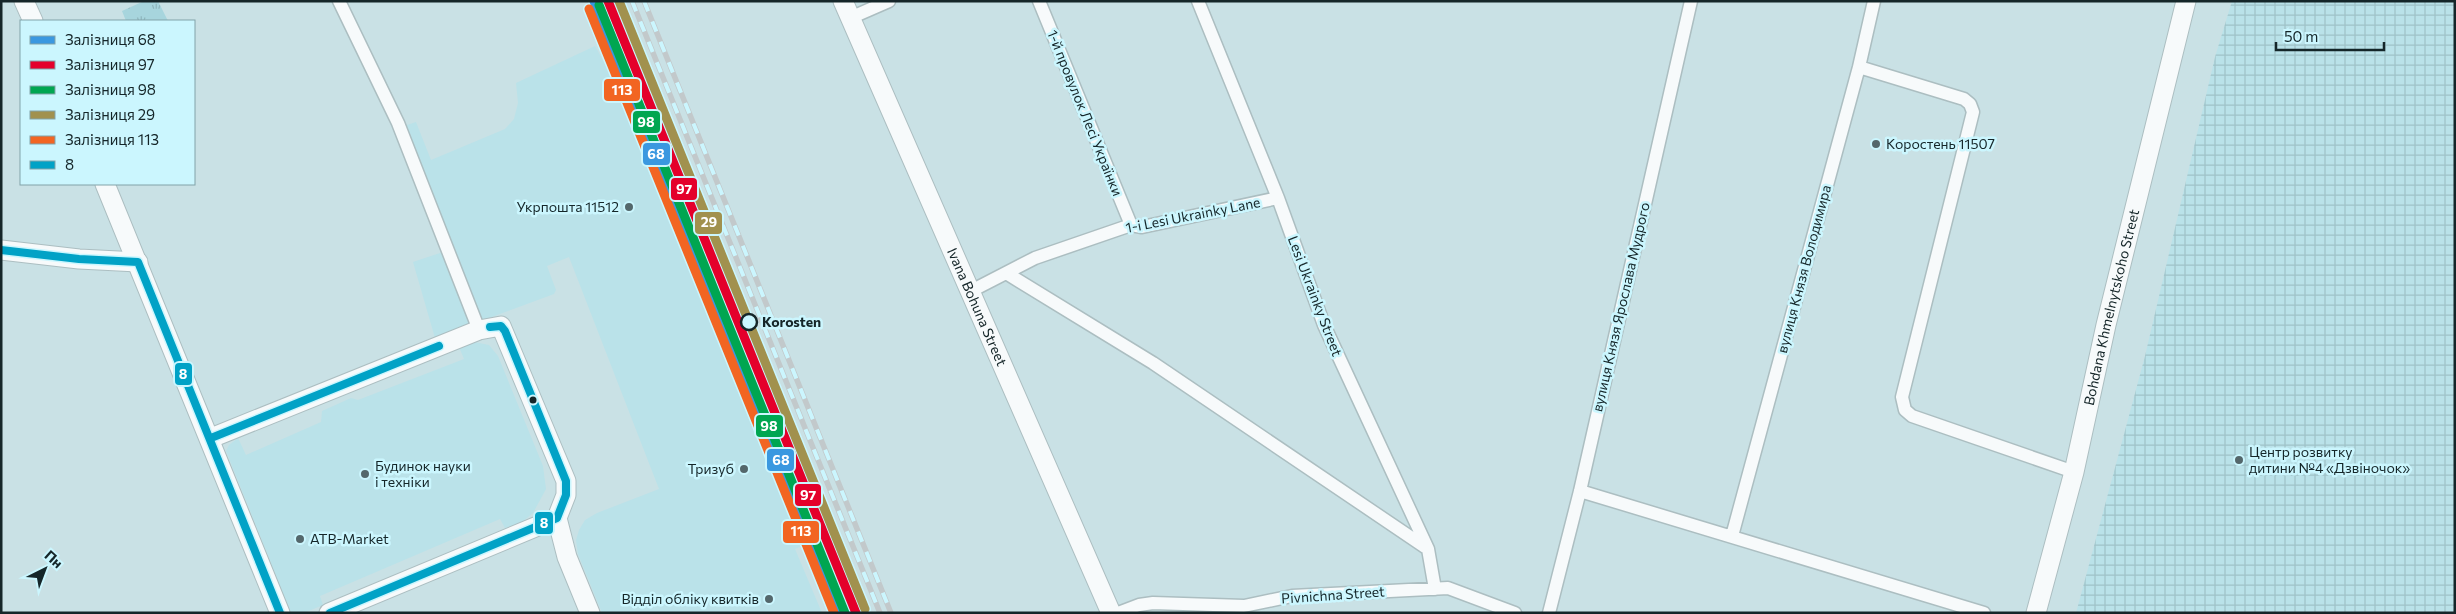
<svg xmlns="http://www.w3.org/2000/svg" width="2456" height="614" font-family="Commissioner,sans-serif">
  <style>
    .built { fill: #bae2e9 }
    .industrial { fill: url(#industrial-grid) }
    .grass { fill: url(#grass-tufts) }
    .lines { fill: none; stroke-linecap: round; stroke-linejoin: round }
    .street-casing { stroke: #acbec1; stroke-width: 15 }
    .secondary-casing { stroke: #acbec1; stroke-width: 21 }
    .street { stroke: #f7fafb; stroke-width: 12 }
    .secondary { stroke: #f7fafb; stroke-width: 19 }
    .rail-casing { stroke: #c2c9cb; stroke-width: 5.5 }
    .rail { stroke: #cbf6fe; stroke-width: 4; stroke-dasharray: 11; stroke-linecap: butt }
    .bus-1-casing { stroke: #cbf6fe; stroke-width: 11 }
    .bus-1 { stroke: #01a2c6; stroke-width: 8 }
    .rail-1-casing { stroke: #cbf6fe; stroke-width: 12 }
    .rail-2-casing { stroke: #cbf6fe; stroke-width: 12 }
    .rail-3-casing { stroke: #cbf6fe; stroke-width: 12 }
    .rail-4-casing { stroke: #cbf6fe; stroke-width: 12 }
    .rail-5-casing { stroke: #cbf6fe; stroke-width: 12 }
    .rail-1 { stroke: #3a98e0; stroke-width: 9 }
    .rail-2 { stroke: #e4002b; stroke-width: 9 }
    .rail-3 { stroke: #00a651; stroke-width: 9 }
    .rail-4 { stroke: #a1914e; stroke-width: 9 }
    .rail-5 { stroke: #f26522; stroke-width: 9 }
    .poi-dot { fill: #54676b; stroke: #cbf6fe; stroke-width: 2 }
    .stop-dot { fill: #cbf6fe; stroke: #152629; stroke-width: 2.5 }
    .bus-dot { fill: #152629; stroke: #cbf6fe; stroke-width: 2 }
    .labels { text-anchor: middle; stroke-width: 5; stroke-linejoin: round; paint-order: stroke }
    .street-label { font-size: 14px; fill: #152629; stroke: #cbf6fe }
    .poi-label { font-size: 14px; fill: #152629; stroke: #cbf6fe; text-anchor: start }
    .stop-label { font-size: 14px; font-weight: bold; fill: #152629; stroke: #cbf6fe; text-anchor: start }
    .line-badge { stroke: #cbf6fe; stroke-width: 2 }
    .badge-label { font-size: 14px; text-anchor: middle; font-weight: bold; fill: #fff }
  </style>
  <defs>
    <pattern id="industrial-grid" width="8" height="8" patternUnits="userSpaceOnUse" patternTransform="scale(1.25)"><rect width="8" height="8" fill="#bae2e9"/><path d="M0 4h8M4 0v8" fill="none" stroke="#9fc2c8"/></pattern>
    <pattern id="grass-tufts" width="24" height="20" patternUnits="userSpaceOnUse" patternTransform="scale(1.25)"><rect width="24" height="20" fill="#a7d5dd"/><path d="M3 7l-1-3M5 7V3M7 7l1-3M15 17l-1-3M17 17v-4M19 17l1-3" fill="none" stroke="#8fb7be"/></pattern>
  </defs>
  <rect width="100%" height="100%" fill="#c9e1e5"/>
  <path class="built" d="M595,46L629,107L662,175L812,542L795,549L822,613H602L578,554L576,540L579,530L585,520L597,513L659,489L569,257L547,266L556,290L554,294L435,338L413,262L446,251L401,127L416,122L431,160L505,129L514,119L518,103L516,83Z
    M474,342L489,345L498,356L543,466L546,489L533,513L522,522L505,528L500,519L320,596L323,605L304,613H291L226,451L229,445L238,438L246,455L321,422L322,411L351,398L358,400L464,359L459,347Z"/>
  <path class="industrial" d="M2232,1H2455V613H2076L2145,356L2215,57Z"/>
  <path class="grass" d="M144,1H158L168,21H126L122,11Z"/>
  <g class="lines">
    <defs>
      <path id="street" d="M339,1L398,123L479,330
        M1039,1L1131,225
        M1198,1L1278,198L1324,325L1428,549L1435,589
        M850,18L889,1
        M1859,67L1964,99L1970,104L1973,112L1902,397L1905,410L1912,416L2074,472
        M1006,273L1153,363L1428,549
        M971,291L1035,258L1131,225L1142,227L1278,198
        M1580,491L1984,613
        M1732,536L1859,67L1874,1
        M1118,613L1139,605L1153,603L1244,606L1292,596L1448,588L1515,613
        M1549,613L1580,491L1691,1"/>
      <g id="secondary">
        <path d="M24,1L33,21"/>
        <path id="s1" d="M843,1L1111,613"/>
        <path d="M105,184L280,613"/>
        <path d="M1,250L79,259L138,262"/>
        <path d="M211,438L479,330L501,326L566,481V495L557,518"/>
        <path d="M557,518L567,557L590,613"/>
        <path d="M329,613L557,518"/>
        <path id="s2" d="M2036,613L2074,472L2106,325L2186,1"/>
      </g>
    </defs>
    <use href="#street" class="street-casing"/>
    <use href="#secondary" class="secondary-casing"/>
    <use href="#street" class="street"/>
    <use href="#secondary" class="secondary"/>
    <defs>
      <path id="rail" d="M632,1L880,613
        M644,1L891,613"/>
    </defs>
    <use href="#rail" class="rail-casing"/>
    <use href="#rail" class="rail"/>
    <defs>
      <path id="bus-1" d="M1,250L79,259L138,262L280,613
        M211,438L439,346
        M330,613L557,518L566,495V481L505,331L501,326L490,327"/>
    </defs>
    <use href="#bus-1" class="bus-1-casing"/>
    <use href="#bus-1" class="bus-1"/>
    <defs>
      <path id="rail-1" d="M594,1L843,613"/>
      <path id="rail-2" d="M608,1L856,613"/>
      <path id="rail-3" d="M599,5L845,613"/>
      <path id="rail-4" d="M619,1L865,609"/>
      <path id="rail-5" d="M589,9L834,613"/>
    </defs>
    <use href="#rail-1" class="rail-1-casing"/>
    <use href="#rail-2" class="rail-2-casing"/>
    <use href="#rail-3" class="rail-3-casing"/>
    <use href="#rail-4" class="rail-4-casing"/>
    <use href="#rail-5" class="rail-5-casing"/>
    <use href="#rail-1" class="rail-1"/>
    <use href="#rail-2" class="rail-2"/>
    <use href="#rail-3" class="rail-3"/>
    <use href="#rail-4" class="rail-4"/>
    <use href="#rail-5" class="rail-5"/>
  </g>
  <g class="poi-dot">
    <circle cx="1876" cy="144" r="5"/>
    <circle cx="629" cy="207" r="5"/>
    <circle cx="2239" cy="460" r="5"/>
    <circle cx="744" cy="469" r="5"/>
    <circle cx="365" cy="474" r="5"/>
    <circle cx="300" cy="539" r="5"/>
    <circle cx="769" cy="599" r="5"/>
  </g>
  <circle class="stop-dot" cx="749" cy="322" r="8"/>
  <circle class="bus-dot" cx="533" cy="400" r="4.5"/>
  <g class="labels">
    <g class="street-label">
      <text transform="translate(1085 113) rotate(68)" y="5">1-й провулок Лесі Українки</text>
      <text transform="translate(1193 215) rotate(-11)" y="5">1-i Lesi Ukrainky Lane</text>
      <text transform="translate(1804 269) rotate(-75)" y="5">вулиця Князя Володимира</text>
      <text transform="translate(1315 296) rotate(69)" y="5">Lesi Ukrainky Street</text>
      <text dy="5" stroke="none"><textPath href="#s1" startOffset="334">Ivana Bohuna Street</textPath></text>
      <text transform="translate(1621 307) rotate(-77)" y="5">вулиця Князя Ярослава Мудрого</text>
      <text dy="5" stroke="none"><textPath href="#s2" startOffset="315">Bohdana Khmelnytskoho Street</textPath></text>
      <text transform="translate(1333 595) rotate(-4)" y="5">Pivnichna Street</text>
    </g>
    <g class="poi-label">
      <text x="1886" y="149">Коростень 11507</text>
      <text x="619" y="212" text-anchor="end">Укрпошта 11512</text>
      <text x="2249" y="457">Центр розвитку<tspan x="2249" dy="16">дитини №4 «Дзвіночок»</tspan></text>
      <text x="375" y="471">Будинок науки<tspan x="375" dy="16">і техніки</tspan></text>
      <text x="734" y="474" text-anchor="end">Тризуб</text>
      <text x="310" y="544">ATB-Market</text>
      <text x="759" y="604" text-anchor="end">Відділ обліку квитків</text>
    </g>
    <g class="stop-label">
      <text x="762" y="327">Korosten</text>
    </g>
  </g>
  <g class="line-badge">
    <rect x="603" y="78" width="38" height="24" rx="5" fill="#f26522"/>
    <rect x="632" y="110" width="29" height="24" rx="5" fill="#00a651"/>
    <rect x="642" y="142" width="29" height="24" rx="5" fill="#3a98e0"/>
    <rect x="670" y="177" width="28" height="24" rx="5" fill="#e4002b"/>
    <rect x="694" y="211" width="29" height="24" rx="5" fill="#a1914e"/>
    <rect x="174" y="362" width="19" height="24" rx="5" fill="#01a2c6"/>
    <rect x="755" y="414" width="29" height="24" rx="5" fill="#00a651"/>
    <rect x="766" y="448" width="29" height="24" rx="5" fill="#3a98e0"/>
    <rect x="794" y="483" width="28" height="24" rx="5" fill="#e4002b"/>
    <rect x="534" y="511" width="20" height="24" rx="5" fill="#01a2c6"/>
    <rect x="782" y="520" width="38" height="24" rx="5" fill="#f26522"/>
  </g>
  <g class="badge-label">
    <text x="622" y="95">113</text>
    <text x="646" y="127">98</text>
    <text x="656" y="159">68</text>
    <text x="684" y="194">97</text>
    <text x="709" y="227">29</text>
    <text x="183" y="379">8</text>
    <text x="769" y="431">98</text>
    <text x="781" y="465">68</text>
    <text x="808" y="500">97</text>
    <text x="544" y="528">8</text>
    <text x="801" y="536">113</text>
  </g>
  <rect width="2456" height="614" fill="none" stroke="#152629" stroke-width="5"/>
  <rect x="20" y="20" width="175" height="165" fill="#cbf6fe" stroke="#82a3a9"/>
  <rect x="30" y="36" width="25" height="8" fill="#3a98e0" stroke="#82a3a9"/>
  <text x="65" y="45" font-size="15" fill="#152629">Залізниця 68</text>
  <rect x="30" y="61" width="25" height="8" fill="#e4002b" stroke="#82a3a9"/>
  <text x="65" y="70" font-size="15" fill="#152629">Залізниця 97</text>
  <rect x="30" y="86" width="25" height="8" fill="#00a651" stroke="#82a3a9"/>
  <text x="65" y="95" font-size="15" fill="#152629">Залізниця 98</text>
  <rect x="30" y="111" width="25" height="8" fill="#a1914e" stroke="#82a3a9"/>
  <text x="65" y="120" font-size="15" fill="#152629">Залізниця 29</text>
  <rect x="30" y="136" width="25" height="8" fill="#f26522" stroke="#82a3a9"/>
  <text x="65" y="145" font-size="15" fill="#152629">Залізниця 113</text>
  <rect x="30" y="161" width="25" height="8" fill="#01a2c6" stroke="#82a3a9"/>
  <text x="65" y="170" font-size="15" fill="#152629">8</text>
  <g transform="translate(45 569) rotate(42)" stroke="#cbf6fe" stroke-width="4" paint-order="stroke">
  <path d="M0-4L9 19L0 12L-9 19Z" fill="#152629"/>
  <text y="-8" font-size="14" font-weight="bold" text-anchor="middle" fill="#152629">Пн</text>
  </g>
  <path d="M2276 42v8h108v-8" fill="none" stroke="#152629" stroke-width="2.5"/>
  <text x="2284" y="42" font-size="15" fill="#152629" stroke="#cbf6fe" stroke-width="4" paint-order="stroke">50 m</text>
</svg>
